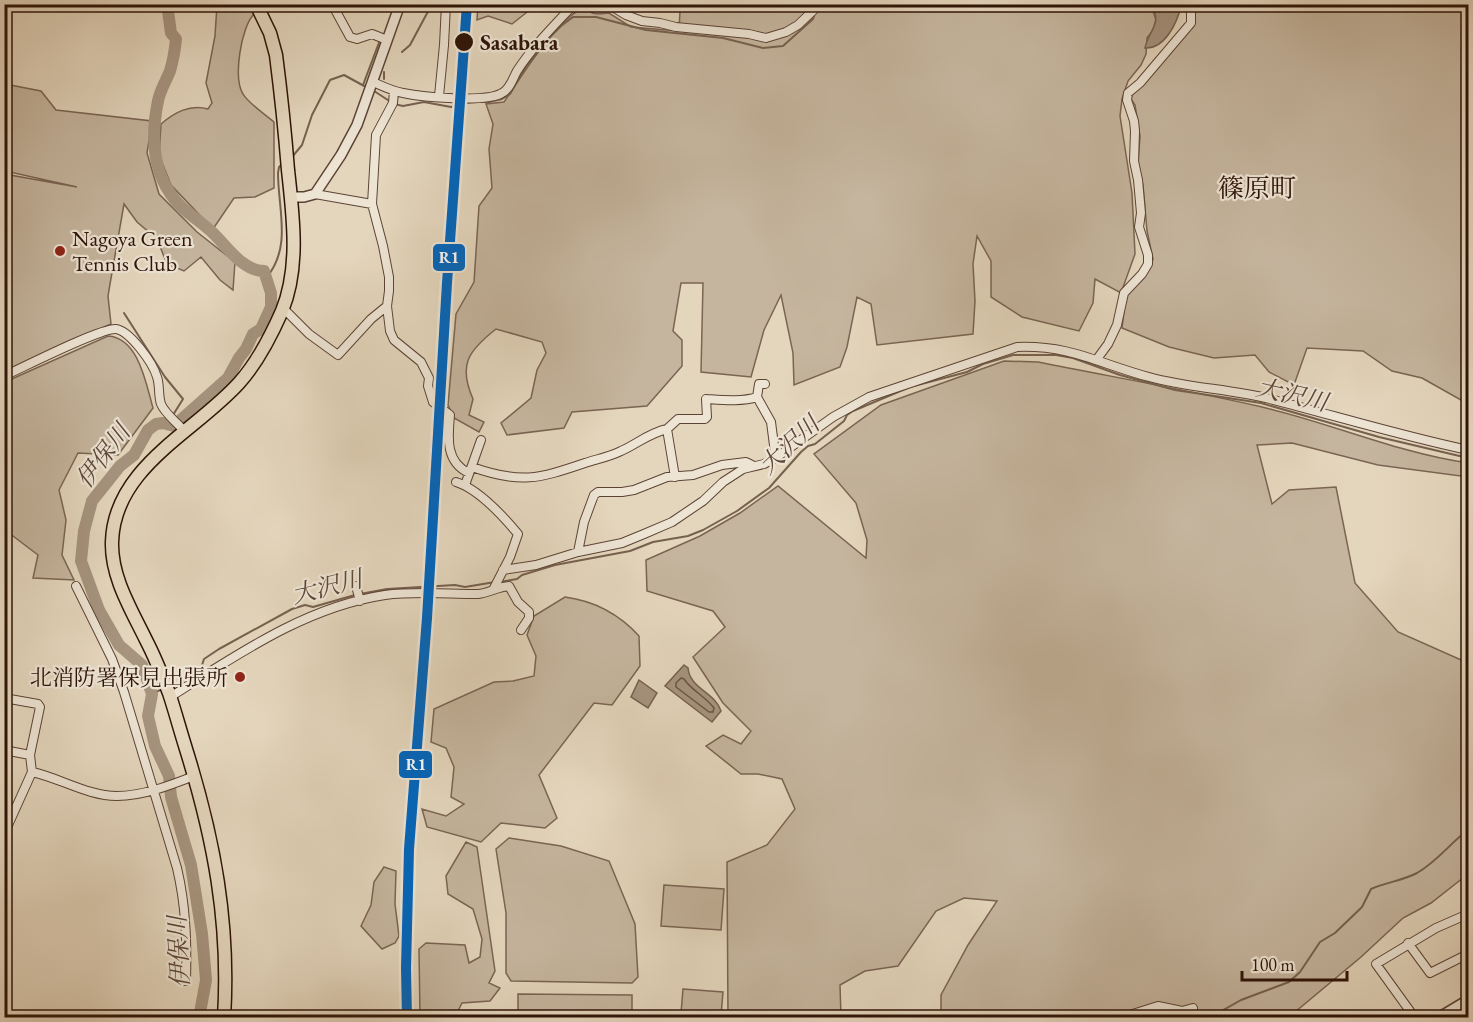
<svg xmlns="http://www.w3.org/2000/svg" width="1473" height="1022" font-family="'EB Garamond','Noto Serif JP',serif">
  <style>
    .green { fill: #c5b59e; stroke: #7a6453; stroke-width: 1.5 }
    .water { fill: #a6947f; stroke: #76614f; stroke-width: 1.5 }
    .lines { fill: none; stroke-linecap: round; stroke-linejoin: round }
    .shore { stroke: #6a5444; stroke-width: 1.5 }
    .stream { stroke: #76614f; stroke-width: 2 }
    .river { stroke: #a6947f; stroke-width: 12 }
    .minor-casing { stroke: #5c4435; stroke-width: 10 }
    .tertiary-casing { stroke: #5c4435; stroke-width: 12 }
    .trunk-casing { stroke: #2e1408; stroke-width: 15 }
    .minor { stroke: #ede4d4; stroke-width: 8 }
    .tertiary { stroke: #ede4d4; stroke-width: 9 }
    .trunk { stroke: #e4d6bd; stroke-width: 12 }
    .rail-1-casing { stroke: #ede4d4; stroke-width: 15 }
    .rail-1 { stroke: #0065bd; stroke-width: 10 }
    .stop-dot { fill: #2e1408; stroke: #ede4d4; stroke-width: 2 }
    .poi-dot { fill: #8f2418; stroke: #ede4d4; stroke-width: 2 }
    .labels { text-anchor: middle; stroke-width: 4.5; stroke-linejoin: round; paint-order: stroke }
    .stop-label { font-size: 22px; font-weight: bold; fill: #2e1408; stroke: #ede4d4; text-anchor: start }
    .poi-label { font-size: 22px; fill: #2e1408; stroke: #ede4d4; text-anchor: start }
    .water-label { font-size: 24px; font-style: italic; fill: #5e4738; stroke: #ede4d4 }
    .quarter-label { font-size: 26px; fill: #2e1408; stroke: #ede4d4 }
    .line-badge { stroke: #ede4d4; stroke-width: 2 }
    .badge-label { font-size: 16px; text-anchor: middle; font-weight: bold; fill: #fff }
  </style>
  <rect width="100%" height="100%" fill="#e4d6bd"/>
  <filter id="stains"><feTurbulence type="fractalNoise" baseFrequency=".00333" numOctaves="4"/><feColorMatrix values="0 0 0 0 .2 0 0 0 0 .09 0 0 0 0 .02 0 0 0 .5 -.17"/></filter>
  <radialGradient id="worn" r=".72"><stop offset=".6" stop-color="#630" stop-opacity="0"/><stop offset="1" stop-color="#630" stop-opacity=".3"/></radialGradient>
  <path class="green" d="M751,4L1151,5L1156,20L1153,30L1147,38L1146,54L1141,65L1128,81L1122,99L1120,116L1132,193L1135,254L1121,293L1095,279L1093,303L1079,331L1022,317L991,297V261L977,236L973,264L975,301L973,334L877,345L871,304L857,297L847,347L840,367L794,385L793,353L781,295L764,330L751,377L701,372L703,283H681L673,331L682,340V366L647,406L572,412L564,428L507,435L501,423L531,398L537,370L546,353L542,342L496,329C468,351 458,365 473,399L469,415L484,422L479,432L454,418L448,405L456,314L474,282L479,206L492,188L489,149L493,124L486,104L504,102C521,77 557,18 585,7C592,16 599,14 609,13L631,27L679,31L680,11L695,8L696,5H715L716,6L747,11Z
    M217,5H248L254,14C241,27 233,78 243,94C248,103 266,115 274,122V188L255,197L234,198L213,229L171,185L159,155L161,124C175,112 190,104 208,109L212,103L206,83L215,36Z
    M478,5V4L536,5L512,24L488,16L477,20Z
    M1194,5H1468V404L1422,378L1392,371L1363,351L1307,348L1294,385L1269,372L1255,355L1214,358L1169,347L1122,328L1126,294L1140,281L1150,268L1153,259L1147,231L1143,185L1138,165L1140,136L1135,105L1131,99L1133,92L1193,23Z
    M5,84L41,91L56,110L152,121L147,153L159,194L197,232L235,262L233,290L220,280L201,257L184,271L167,264L157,239L137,222L124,204L110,284L108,296L111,324L5,371L4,174L77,187L5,171Z
    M108,336C139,338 146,384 153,408L118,455L78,453L59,490L66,520L62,555L74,580L33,578L38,555L5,530V382Z
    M1004,361L1038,362C1113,377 1188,390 1262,407C1331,423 1398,453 1468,463V477L1378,465L1292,443L1257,445L1272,504L1289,490L1336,487L1355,583L1398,632L1468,663V874L1431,903L1403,918L1361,957L1289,1017H941V995L968,945L997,901L964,898L936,911L898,966L865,971L840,985L841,1017H728L727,862L767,845L795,809L782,779L758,774H741L706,746L723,735L741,744L751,731L723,703L693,657L725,627L713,611L647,591L646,560L700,536L740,513L778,486L866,558L867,540L856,503L814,454L881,405Z
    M565,597C595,601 619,614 639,636L640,666L612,705L594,703L539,775L557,818L545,828L501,823L481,842L427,827L422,809L446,816L464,804L451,797L454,767L446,748L431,742L434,709L494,682L513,681L534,676L536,656L527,635L534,616Z
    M509,838L561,846L609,861L635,924L638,977L632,983L511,981L506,973V913L496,849Z
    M466,842L477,847L495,971L489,983L500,988L490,1001L462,1003L455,1017H420L419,949L426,943L465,945L469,963L480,957L482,939L473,909L448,894L446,876Z
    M384,867L396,871L395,904L399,936L395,943L382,949L361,926L371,905L374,882Z
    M664,885L724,889L721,930L661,926Z
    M683,989L723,992L721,1016L681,1013Z
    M518,994L632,995V1017H518Z"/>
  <path class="water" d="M1152,5H1181V6C1177,23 1165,49 1145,48C1149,29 1162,26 1152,5Z
    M684,665L688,668C690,689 715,692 721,711L712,722L665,686Z
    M639,680L657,693L648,708L631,697Z"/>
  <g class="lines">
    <path class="shore" d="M681,678L684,679C692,691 705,696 714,708L713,712H709L676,687V683Z"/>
    <path class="stream" d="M402,52L410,45L432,4
      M384,72V79
      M363,85L380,40
      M371,89L394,104L403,106L424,102L451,107L471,102H489L502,99L510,94L527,65L551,36L561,26L573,17H596L646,30L723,38L763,48L783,46L813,19L815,13
      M292,157L302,145L312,115L330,80L344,75L366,87
      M267,277C292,246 278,209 278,173L279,167L283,163
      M124,313L165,377L183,399L173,415
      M163,423L169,419
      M500,582L517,579L522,575L555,565L630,551L653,542L688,536L703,530L737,511L769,488L801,452L808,446L815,444L844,421L847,415L853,411L910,387L967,372L983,364L1013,355H1056L1073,358L1120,375L1175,390L1261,403L1379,437L1468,458
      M360,594L387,589L455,585L465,587L495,582
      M172,686L178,684L201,668L204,659L219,649L292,609L305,605L313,607L355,595
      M152,694L164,688
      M1209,1018L1241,1000L1289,982L1300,972L1320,942L1335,933L1362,907L1371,889C1386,882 1402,881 1417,873C1438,861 1450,843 1468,830"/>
    <path class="river" d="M167,4L171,33L176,39C175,49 173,61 170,71C166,81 160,90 158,101C151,135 152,173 176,201C187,214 202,222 214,234C227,247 243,271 264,271L271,293V307L261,329L253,334L246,349L239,358L228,378L174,426L163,423L156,424L148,430L134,455L120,466L92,501L84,531L81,561L99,610L119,645L142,665L152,694L148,716L155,746L169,776L171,797L191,865L202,934L206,980L199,1018"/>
    <defs>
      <path id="minor" d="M332,4L350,37L357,39L372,34L387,40
        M608,4L626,15L642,21L660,23L676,27L749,34L766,38L786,32L798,25L820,4
        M373,82C382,86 392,91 403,93C422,97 486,103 502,93C510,89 513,78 517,71C533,46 554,26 574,4
        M394,91L393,103L376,135L372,204L383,246L389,277V291L387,306L390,331L394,340L421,362L429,378L428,386L433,402L450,415C448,437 445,462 469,473
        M439,96L444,45L446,4
        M315,194L372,204
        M283,308L309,334L338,355L371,319L387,306
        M1097,359L1108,344L1117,325L1124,293L1142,274L1148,264V255L1139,227L1141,213L1138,180L1134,161L1135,131L1134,121L1127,100L1128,93L1140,83L1191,23V4
        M4,376C24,367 100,328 116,329C130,331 153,363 157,377C160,385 158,395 161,404C165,414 178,423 185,432
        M757,397L771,422L775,453L777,457
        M667,429L678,419H705L707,417L706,399C722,400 742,402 757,397L759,384H765
        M472,467C520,484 538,479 585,463C597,459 609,457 621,451C637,444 649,433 667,429L675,477
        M456,482C478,489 503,516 518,534L510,557L494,588
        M465,485L481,440
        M578,552L584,522L594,495L598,492H622L634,490L667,477L693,475L722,465L746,462L754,466
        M503,570L536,565L578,552L622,543L644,534L672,522L703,501L723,482L743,469L764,464L777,457L833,417L869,397L1017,347C1072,345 1099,364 1149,377C1189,388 1230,389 1270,399C1336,416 1402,436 1468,450
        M76,586L112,659L124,692L177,868C186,906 187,942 186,981
        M356,586L360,601
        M170,697C237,655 305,607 385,595C416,591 447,594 478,594C489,593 497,587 509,586L518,602L529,612V618L521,630
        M4,698L38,704L40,707L30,755L32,772L4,834
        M4,750L30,755
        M32,772C60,778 88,796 117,796C143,796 171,785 194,776
        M4,846V852
        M1408,943L1430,973L1468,954
        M1120,1018L1158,1006L1182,1011L1193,1008
        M1415,1018L1376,964L1436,928L1468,914"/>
      <path id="tertiary" d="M291,197H304L315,194L341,155L357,125L400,4
        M1438,1018L1468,1000"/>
      <path id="trunk" d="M224,1018C230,923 214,839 186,749C180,730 175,711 169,693C162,675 155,657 146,640C131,609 111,577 112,542C114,467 195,432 239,383C258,362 271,336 282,311C300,267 293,216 288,170C285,132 281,94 276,55L270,33L256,4"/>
    </defs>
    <use href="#minor" class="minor-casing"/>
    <use href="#tertiary" class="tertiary-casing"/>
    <use href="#trunk" class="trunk-casing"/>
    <use href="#minor" class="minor"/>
    <use href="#tertiary" class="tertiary"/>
    <use href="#trunk" class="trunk"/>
    <defs>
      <path id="rail-1" d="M407,1018L406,968L409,849L427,618L447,283L467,4"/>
    </defs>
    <use href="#rail-1" class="rail-1-casing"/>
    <use href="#rail-1" class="rail-1"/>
  </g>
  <circle class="stop-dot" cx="464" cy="42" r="10"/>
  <g class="poi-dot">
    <circle cx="60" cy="251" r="6"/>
    <circle cx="240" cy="677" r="6"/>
  </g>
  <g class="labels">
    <g class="stop-label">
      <text x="480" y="50">Sasabara</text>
    </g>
    <g class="poi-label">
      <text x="72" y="246">Nagoya Green<tspan x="72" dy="25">Tennis Club</tspan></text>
      <text x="228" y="685" text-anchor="end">北消防署保見出張所</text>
    </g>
    <g class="water-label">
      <text transform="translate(1292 395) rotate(13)" y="8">大沢川</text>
      <text transform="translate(789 445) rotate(-43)" y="8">大沢川</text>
      <text transform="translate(103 456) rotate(-53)" y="8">伊保川</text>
      <text transform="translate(327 587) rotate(-14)" y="8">大沢川</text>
      <text transform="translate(179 952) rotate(-93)" y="8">伊保川</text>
    </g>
    <g class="quarter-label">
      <text x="1257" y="197">篠原町</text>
    </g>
  </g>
  <g class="line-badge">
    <rect x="432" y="243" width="34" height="29" rx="6" fill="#0065bd"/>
    <rect x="398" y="750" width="35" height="29" rx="6" fill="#0065bd"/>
  </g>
  <g class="badge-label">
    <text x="449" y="263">R1</text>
    <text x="416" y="770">R1</text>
  </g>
  <rect width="1473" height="1022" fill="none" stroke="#e4d6bd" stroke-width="24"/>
  <rect x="6" y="6" width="1461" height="1010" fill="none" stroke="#2e1408" stroke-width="3"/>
  <rect x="12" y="12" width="1449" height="998" fill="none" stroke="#2e1408" stroke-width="1.5"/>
  <path d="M1242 971v9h105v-9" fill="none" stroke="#2e1408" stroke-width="3"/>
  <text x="1251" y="971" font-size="18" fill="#2e1408" stroke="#ede4d4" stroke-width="4.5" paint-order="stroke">100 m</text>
  <rect width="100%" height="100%" filter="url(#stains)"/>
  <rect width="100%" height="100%" fill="url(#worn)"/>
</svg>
